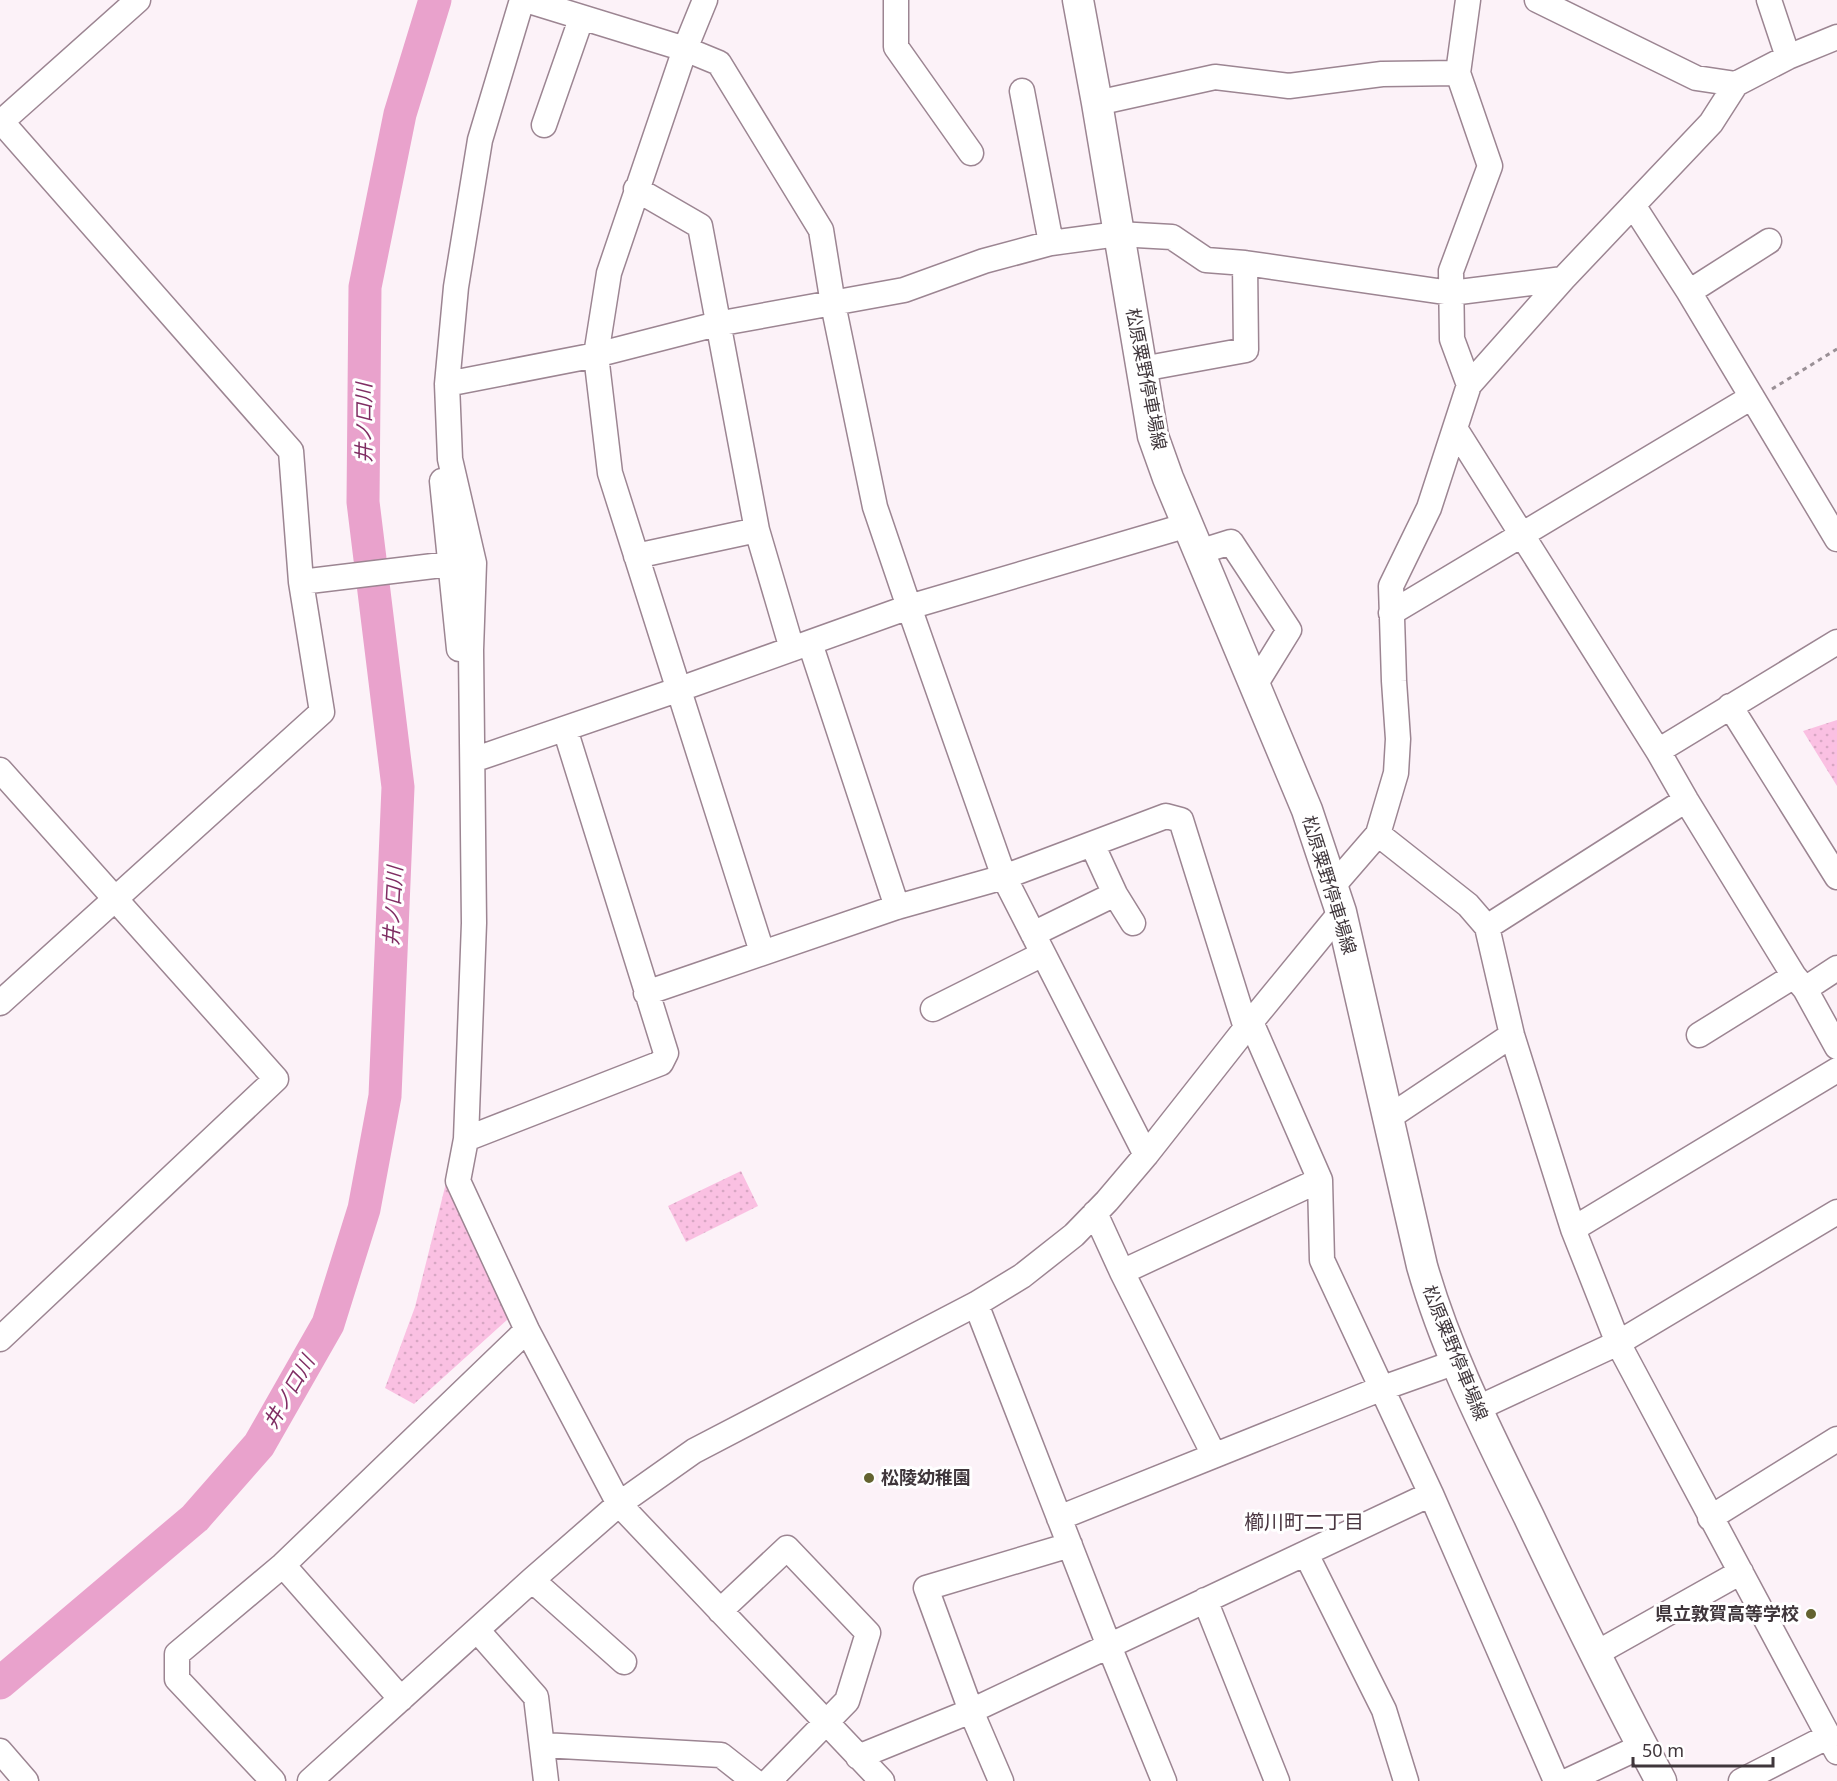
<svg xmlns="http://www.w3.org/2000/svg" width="1837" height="1781" font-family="'Noto Sans','Noto Sans JP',sans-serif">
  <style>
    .park { fill: url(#park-dots) }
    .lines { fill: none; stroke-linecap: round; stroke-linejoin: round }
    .river { stroke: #e9a2cc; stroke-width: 33 }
    .minor-casing { stroke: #9c8592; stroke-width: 27 }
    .major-casing { stroke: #9c8592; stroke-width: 33 }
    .path { stroke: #9a9096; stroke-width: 3; stroke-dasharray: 4.5 4.5; stroke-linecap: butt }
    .minor { stroke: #fff; stroke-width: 24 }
    .major { stroke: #fff; stroke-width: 30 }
    .poi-dot { fill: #646330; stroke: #fff; stroke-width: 2 }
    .labels { text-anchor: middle; stroke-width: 6; stroke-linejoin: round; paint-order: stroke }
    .street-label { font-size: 18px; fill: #3f363b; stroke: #fff }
    .poi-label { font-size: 18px; font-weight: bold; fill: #3f363b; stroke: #fff; text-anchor: start }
    .water-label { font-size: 20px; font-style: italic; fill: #7f2d63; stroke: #fff }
    .neighbourhood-label { font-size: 20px; fill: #493540; stroke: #fff }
  </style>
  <defs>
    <pattern id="park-dots" width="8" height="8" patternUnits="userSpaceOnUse" patternTransform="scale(1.5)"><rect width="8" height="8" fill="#fac0e2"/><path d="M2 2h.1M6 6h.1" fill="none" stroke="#d7a6c3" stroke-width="1.8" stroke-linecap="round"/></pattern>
  </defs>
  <rect width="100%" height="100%" fill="#fcf2f8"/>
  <path class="park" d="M1837,720V786L1803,731Z
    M741,1171L758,1206L686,1242L668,1206Z
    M446,1183L510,1309L508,1319L414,1404L385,1388L415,1307Z"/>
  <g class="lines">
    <path class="river" d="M0,1683L195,1518L259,1445L328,1324L364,1209L385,1096L398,787L363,502L365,287L400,114L435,0"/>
    <defs>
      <path id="minor" d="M522,0L480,140L456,287L447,384L450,459L474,563L471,650L474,923L466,1139L458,1181L527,1330L619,1504L882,1781
        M526,0L685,49L719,63L821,230L833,304L875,507L909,607L1004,877L1146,1155
        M705,0L685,49L609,273L596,355L610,473L762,952
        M896,0V47L971,153
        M1468,0L1458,73L1490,166L1451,271L1452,339L1469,385
        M1537,0L1696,78L1736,84
        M1769,0L1788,57
        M1022,91L1051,243
        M1097,103L1215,77L1289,86L1382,74L1458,73
        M0,120L291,451L301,582L322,712L0,1003
        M0,123L138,0
        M544,125L581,19
        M636,189L700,226L757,530L792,649
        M1633,205L1689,292L1837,539
        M1689,292L1769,241
        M1142,369L1246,350L1245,263
        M447,384L596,355L717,324L904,290L984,261L1051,243L1118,234L1172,237L1206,260L1245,263L1451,293L1563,279
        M1456,430L1658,751L1686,800L1794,976L1805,989L1837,1047
        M442,481L459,649
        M1199,552L1231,542L1289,630L1255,685
        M636,556L757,530
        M301,582L450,564
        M1391,613L1752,397
        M810,643L897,907
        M1730,706L1837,877
        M1658,751L1837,642
        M473,760L680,689L909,607L1188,525
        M0,770L276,1079L0,1339
        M1378,834L1468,905L1487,927L1512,1035L1573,1229L1618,1343L1837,1752
        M1092,844L1115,894L1133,923
        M1333,886L1378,834L1396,773L1398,739L1394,681L1391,586L1429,508L1469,385L1563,279L1711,123L1736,84L1788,57L1837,37
        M1487,927L1686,800
        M1033,934L1115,894
        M1805,989L1837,968
        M646,993L897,907L1004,877L1166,816L1181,820L1246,1028
        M933,1009L1043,954
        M1251,1022L1320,1180L1322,1260L1431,1494L1556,1781
        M1699,1035L1794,976
        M1388,1118L1512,1035
        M466,1139L661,1063L666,1053L565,729
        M1095,1213L1122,1272L1214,1455
        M1573,1229L1837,1070
        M1122,1272L1320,1180
        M976,1304L1109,1646L1164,1781
        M1476,1409L1618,1343L1837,1212
        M1059,1518L1380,1389L1456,1362
        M1710,1518L1837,1439
        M1306,1554L1384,1710L1406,1781
        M283,1565L401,1699
        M532,1580L624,1662
        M1205,1600L1277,1781
        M720,1611L787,1548L868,1633L847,1701L769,1781
        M477,1630L536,1697L546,1781
        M1595,1654L1741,1572
        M543,1745L721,1755L754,1781
        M0,1751L26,1781
        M858,1757L971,1711L1431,1494
        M273,1781L177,1679V1654L283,1565L527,1330
        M310,1781L532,1580L619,1504L694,1451L976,1304L1022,1276L1074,1235L1107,1201L1146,1155L1246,1028L1341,912
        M1001,1781L971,1711L926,1588L1070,1545
        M1567,1781L1642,1746
        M1741,1781L1829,1736"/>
      <path id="major" d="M1078,0L1097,103L1153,436L1168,478L1307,810L1341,912L1422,1266C1447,1354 1489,1435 1529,1517C1571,1606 1614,1694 1661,1781"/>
    </defs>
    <use href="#minor" class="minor-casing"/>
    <use href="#major" class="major-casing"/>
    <path class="path" d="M1772,389L1837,349"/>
    <use href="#minor" class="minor"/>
    <use href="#major" class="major"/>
  </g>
  <g class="poi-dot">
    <circle cx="869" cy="1478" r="6"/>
    <circle cx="1811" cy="1614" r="6"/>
  </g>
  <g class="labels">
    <g class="street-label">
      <text transform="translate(1146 379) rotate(79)" y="6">松原粟野停車場線</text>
      <text transform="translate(1329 885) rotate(73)" y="6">松原粟野停車場線</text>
      <text transform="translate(1455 1353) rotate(68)" y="6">松原粟野停車場線</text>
    </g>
    <g class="poi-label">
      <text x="881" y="1484">松陵幼稚園</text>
      <text x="1799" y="1620" text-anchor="end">県立敦賀高等学校</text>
    </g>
    <g class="water-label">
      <text transform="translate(364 423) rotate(-90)" y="7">井ノ口川</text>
      <text transform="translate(393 906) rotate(-87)" y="7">井ノ口川</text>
      <text transform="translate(289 1392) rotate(-60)" y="7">井ノ口川</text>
    </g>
    <g class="neighbourhood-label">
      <text x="1304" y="1529">櫛川町二丁目</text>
    </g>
  </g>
  <path d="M1633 1757v9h140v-9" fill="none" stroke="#3f363b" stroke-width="3"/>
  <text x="1642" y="1757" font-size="18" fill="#3f363b" stroke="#ffffff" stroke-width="4.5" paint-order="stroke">50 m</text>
</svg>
